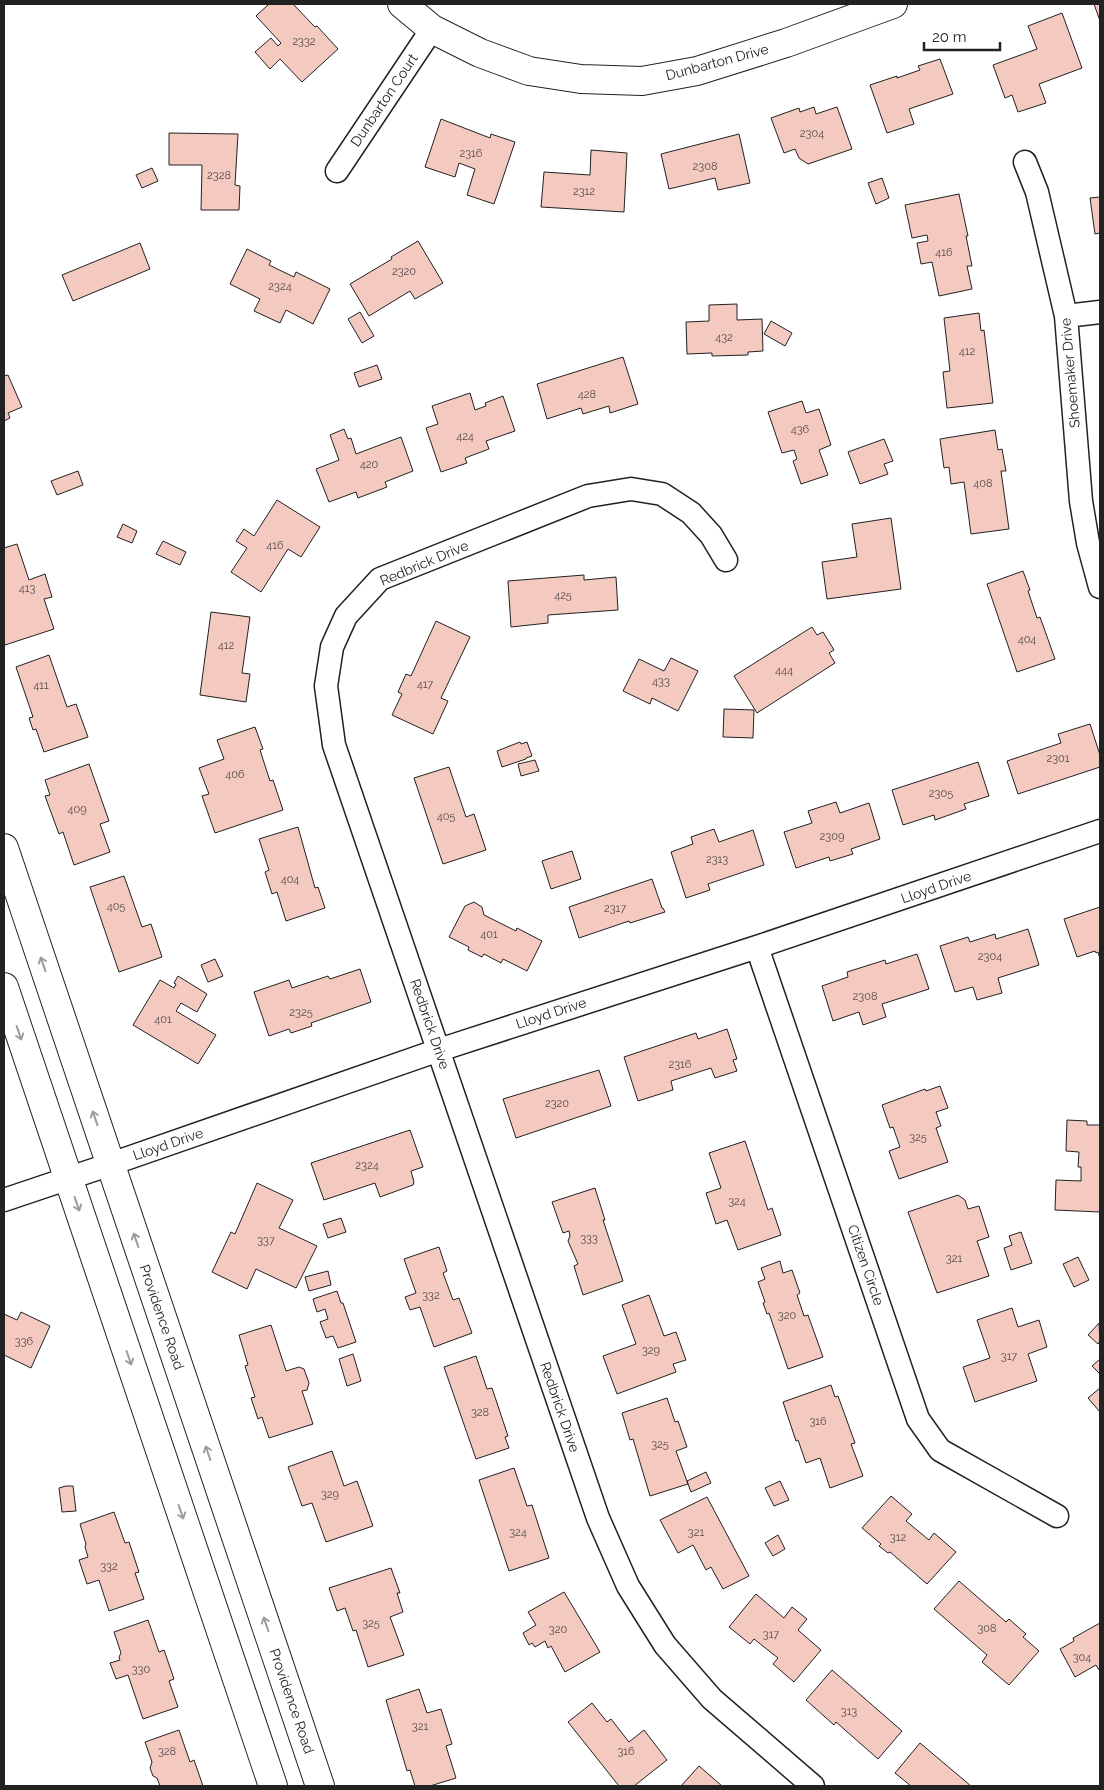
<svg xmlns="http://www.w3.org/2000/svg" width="1104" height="1790" font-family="Raleway,sans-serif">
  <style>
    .building { fill: #f3c9c0; stroke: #222 }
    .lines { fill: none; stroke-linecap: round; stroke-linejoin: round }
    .street-casing { stroke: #222; stroke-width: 25 }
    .secondary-casing { stroke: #222; stroke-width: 30 }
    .street { stroke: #fff; stroke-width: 22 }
    .secondary { stroke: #fff; stroke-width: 28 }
    .oneway { stroke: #9c9c9c }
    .labels { text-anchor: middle; stroke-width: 4; stroke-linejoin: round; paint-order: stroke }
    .number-label { font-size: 11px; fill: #564c4a }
    .street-label { font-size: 14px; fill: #222; stroke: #fff }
  </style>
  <rect width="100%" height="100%" fill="#fff"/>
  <path class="building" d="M269,4H293L315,27L317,26L338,49L302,82L280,59L270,69L255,52L271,38L278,46L281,43L256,16Z
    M1094,4H1100V21Z
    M1062,13L1082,68L1039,84L1046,103L1018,112L1012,95L1005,98L993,65L1037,49L1028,26Z
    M940,59L953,94L909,109L914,124L887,133L870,85L897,76V78L920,70L918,66Z
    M814,107L816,114L837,107L852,149L808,164L799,158L795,149L784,153L771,118L799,108L800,112Z
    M441,119L490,138L491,134L515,142L494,204L467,195L475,169L459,163L455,177L425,167Z
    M169,133L238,134L235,185L240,186L239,210H201L202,165H169Z
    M739,134L750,183L718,190L715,178L669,189L661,154Z
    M591,150L627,153L624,212L541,207L544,172L590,175Z
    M152,168L158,181L142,188L136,175Z
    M882,178L889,198L876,204L868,183Z
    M959,194L968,236H966L972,266H967L972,289L939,296L932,262L921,264L917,243L928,241L927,235L912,238L905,205Z
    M1100,197V233L1095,234L1090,198Z
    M418,241L443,283L415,299L410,291L369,316L350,284L392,259L391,257Z
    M140,243L150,269L73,301L62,275Z
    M247,249L271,261L269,265L294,277L296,272L330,289L313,324L286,310L280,323L254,311L260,299L230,284Z
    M737,304V320L762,319L763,351L748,352V355L712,356V353L687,354L686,322L709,321V305Z
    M360,312L374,336L362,343L348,319Z
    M979,313L981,331L984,330L993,403L947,408L943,372L950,371L944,318Z
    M771,321L792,333L785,346L764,334Z
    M623,357L638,404L610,413L609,406L583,414L581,408L547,419L537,384Z
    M377,365L382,379L359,387L354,373Z
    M8,375L22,407L8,413L10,418L4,421V376Z
    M470,393L475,410L486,406L485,403L503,396L515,431L486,441L489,449L465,458L467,463L441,472L426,428L438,424L432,406Z
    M802,401L806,413L819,409L831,445L819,450L828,475L801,484L793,461L797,459L794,450L782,453L768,412Z
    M344,429L348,439L351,438L356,454L401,437L413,471L385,482L387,487L358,498L356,492L329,502L316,469L339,460L330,435Z
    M995,430L998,450L1002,449L1006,471H1001L1009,529L971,534L964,482L951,484L949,467L944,468L940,439Z
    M884,439L893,461L884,464L888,474L860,484L848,452Z
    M78,471L83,485L57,495L51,481Z
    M277,500L320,527L301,557L288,549L261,592L231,572L247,548L236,541L244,529L254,536Z
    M891,518L901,589L827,599L822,562L857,557L852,524Z
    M123,524L137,531L132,543L117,537Z
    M163,541L186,552L180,565L156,554Z
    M17,544L29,580L45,574L52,597L44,599L54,629L5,645L4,641V548Z
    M1023,571L1030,590L1028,591L1037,618L1040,617L1055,659L1017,672L987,584Z
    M584,575V580L616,577L618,610L548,615V623L511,627L508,581Z
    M211,612L250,617L242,673L250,674L246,702L200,695Z
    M436,621L470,637L441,698L448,701L433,734L392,715L402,694L398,692L406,674L411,676Z
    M812,627L817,635L823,632L834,650L829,653L835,663L757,713L734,676Z
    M49,655L67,707L76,704L88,737L44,752L36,729L33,730L29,718L33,717L16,667Z
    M671,658L698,671L678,711L652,698L650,704L623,691L639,659L664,671Z
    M724,709L754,710L753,738L723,737Z
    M1090,724L1100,755V767L1018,794L1007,761L1061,743L1058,734Z
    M255,727L263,749L260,750L270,781L273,780L283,810L215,833L202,796L209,794L199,768L224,759L217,740Z
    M520,742L521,744L527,742L532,756L526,758V759L502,767L497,751Z
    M535,760L539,771L521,776L518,764Z
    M978,762L989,796L964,804L966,809L935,820L934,815L903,825L892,790Z
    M89,764L109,821L100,824L110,852L74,865L63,832L59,834L45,796L50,795L45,780Z
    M449,767L466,817L474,814L486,850L443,864L414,778Z
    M836,802L840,813L869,803L880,839L851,849L853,854L830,861L829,857L796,868L784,832L812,823L808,811Z
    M298,827L315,888L318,887L325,908L286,921L277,892L272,894L265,872L269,870L259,839Z
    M714,829L719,842L753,830L764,865L708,884L710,890L686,898L671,852L693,844L691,837Z
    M572,851L581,879L551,889L542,861Z
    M124,876L142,927L151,924L162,957L119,972L90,887Z
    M652,879L662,908H663L665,912L630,923L629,921L579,938L569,907Z
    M474,902L482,907L484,915L516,931L517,928L542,941L527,971L503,959L501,963L484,954L482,957L468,950L469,947L449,937L465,906Z
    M1100,907V959L1098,952L1096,953L1095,951L1077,957L1064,919Z
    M1028,929L1039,965L998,978L1002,993L977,1000L973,987L955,992L940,946L968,937L970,942L995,934L996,939Z
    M917,954L929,989L882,1004L886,1017L863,1025L859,1012L833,1021L822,986L848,977L847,972L885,960L886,964Z
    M215,959L223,976L208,982L201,965Z
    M360,969L371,1002L311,1023L312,1026L291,1033L289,1029L269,1036L254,992L289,980L292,988L328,976L330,979Z
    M178,976L207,994L197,1012L181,1003L176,1011L216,1035L198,1064L133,1025L160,980L174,988L176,984L174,983Z
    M727,1029L737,1059L733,1060L737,1071L715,1078L711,1068L671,1081L673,1090L638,1101L624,1057L696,1033L698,1039Z
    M599,1070L611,1106L516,1138L503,1099Z
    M940,1086L948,1108L936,1112L941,1126L936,1128L948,1162L899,1179L889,1151L900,1147L893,1127L890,1128L882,1105L925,1089L926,1091Z
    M1067,1120L1087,1121V1125H1100V1212L1055,1210L1056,1180L1081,1181V1167H1078L1079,1152L1066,1151Z
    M410,1130L423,1167L411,1171L414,1182L413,1185L380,1197L375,1183L324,1200L311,1163Z
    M745,1141L768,1210L772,1208L781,1235L738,1250L727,1220L716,1224L706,1193L721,1188L709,1153Z
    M257,1183L293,1200L279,1228L317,1246L296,1288L256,1269L247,1289L212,1272L231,1232L235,1234Z
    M595,1188L605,1220H603L623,1281L583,1295L574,1266L578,1264L568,1241L570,1236L569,1231L563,1233L552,1202Z
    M958,1195L965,1200L968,1209L979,1206L989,1237L977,1241L989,1276L937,1293L908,1212Z
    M341,1218L346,1232L328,1238L323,1224Z
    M1021,1232L1032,1263L1011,1270L1004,1248L1012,1245L1009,1236Z
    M439,1247L447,1271L443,1273L453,1300L459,1298L472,1333L434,1347L420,1307L410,1310L405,1297L416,1293L404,1259Z
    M1078,1257L1089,1280L1074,1287L1063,1264Z
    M780,1261L783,1273L792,1270L800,1293L797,1295L804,1316L808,1315L823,1357L788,1369L769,1313L767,1314L763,1303L765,1302L758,1282L765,1279L761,1268Z
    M328,1271L331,1285L309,1291L305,1277Z
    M337,1291L341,1303H343L356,1342L338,1348L333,1336L326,1338L320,1322L328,1319L325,1309L317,1312L313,1299Z
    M649,1295L664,1336L676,1332L686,1360L673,1364L676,1372L617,1394L603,1356L636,1344L622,1305Z
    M1012,1308L1018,1327L1039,1320L1047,1347L1028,1354L1037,1381L975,1402L963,1367L990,1358L977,1320Z
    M21,1312L50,1326L31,1368L4,1355V1314L17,1320Z
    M1099,1323L1100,1341L1098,1344L1088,1335Z
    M271,1325L286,1371L299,1367L304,1369L309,1383L307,1390L302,1391L313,1424L269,1438L262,1417L258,1419L251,1398L255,1397L245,1366L248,1365L239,1335Z
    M353,1354L361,1381L347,1386L339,1359Z
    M476,1356L487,1389L492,1388L508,1436L505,1437L509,1448L476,1459L444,1367Z
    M1100,1359V1374L1092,1366Z
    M831,1385L835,1397L838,1396L855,1443L851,1444L863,1476L830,1488L820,1458L806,1463L798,1440L796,1441L783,1402Z
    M1100,1388V1412L1088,1398Z
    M667,1398L675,1422L678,1421L687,1447L676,1451L688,1484L650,1496L633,1439L630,1440L622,1413Z
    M332,1451L344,1486L357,1481L373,1526L326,1542L312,1503L302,1506L288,1467Z
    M514,1468L527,1506L532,1505L549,1558L509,1571L479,1480Z
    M706,1472L711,1483L691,1492L687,1481Z
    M780,1481L789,1500L774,1506L765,1488Z
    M66,1486H73L76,1511L62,1512L59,1488Z
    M891,1496L912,1514L906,1521L929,1540L934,1533L956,1552L927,1584L890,1552L888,1553L879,1546L881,1544L862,1528Z
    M707,1497L749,1576L723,1589L711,1567L706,1570L693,1545L678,1553L660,1520Z
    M114,1512L125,1543L129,1542L139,1572L135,1573L144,1599L109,1611L99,1580L87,1584L79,1560L88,1557L85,1547L86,1544L80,1524Z
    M778,1535L785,1549L773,1556L765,1543Z
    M391,1568L400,1593H397L403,1612L390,1617L404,1655L368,1667L356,1630L353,1631L345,1608L337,1611L329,1588Z
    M959,1581L1006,1622L1009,1619L1026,1634L1023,1637L1039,1651L1009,1685L982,1662L987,1655L934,1609Z
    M564,1592L600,1652L565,1672L551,1646L548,1648L545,1641L535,1647L532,1643L529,1645L523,1633L536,1625L528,1612Z
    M756,1594L784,1618L792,1607L807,1619L798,1630L821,1650L794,1682L773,1664L778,1658L754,1639L750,1644L729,1627Z
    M148,1620L159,1652L164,1650L174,1679L169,1681L178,1707L143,1719L128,1675L116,1679L110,1663L120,1660L119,1657L121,1653L114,1632Z
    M1100,1623V1669L1099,1670L1096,1665L1075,1677L1060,1649L1074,1641L1073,1638Z
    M832,1670L902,1731L878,1759L836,1722L834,1725L806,1700Z
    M419,1689L427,1713L441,1709L452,1744L446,1746L456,1778L430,1786H415L410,1770L407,1771L386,1700Z
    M592,1703L607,1722L611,1719L629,1742L644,1730L667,1760L634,1786H619L568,1722Z
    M179,1730L190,1762L194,1760L203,1786H160L157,1778L153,1776L150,1768L152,1762L145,1742Z
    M920,1743L971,1786H911L895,1773Z
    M699,1766L722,1786H681Z"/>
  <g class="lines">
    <defs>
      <path id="street" d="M1025,162L1037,192L1066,316L1081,501L1088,543L1100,587
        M337,171L432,29
        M1066,316L1100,312
        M726,560L711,535L691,513L662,494L631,489L588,496L380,579L346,616L332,647L326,686L334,745L598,1518L628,1586L665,1645L712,1699L813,1786
        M757,947L918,1419L940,1450L1057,1516
        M4,1200L111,1164L439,1050L757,947L1100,831"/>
      <path id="secondary" d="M402,4L432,29L480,53L529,71L581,79L642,81L697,71L786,43L893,4
        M4,848L320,1786
        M4,987L273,1786"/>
    </defs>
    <use href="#street" class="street-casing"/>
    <use href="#secondary" class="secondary-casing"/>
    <use href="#street" class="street"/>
    <use href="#secondary" class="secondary"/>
  </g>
  <defs><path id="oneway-shaft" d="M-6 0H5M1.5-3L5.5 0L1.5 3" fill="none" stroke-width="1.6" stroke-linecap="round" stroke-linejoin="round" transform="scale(1.25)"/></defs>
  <g class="oneway">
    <use href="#oneway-shaft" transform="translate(43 964) rotate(-109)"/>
    <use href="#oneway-shaft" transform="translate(19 1033) rotate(71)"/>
    <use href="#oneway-shaft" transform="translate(95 1118) rotate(-109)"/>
    <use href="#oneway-shaft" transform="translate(77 1204) rotate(71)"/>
    <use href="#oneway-shaft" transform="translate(136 1240) rotate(-109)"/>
    <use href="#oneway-shaft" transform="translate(129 1358) rotate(71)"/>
    <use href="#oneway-shaft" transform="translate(208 1453) rotate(-109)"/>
    <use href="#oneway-shaft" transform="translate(181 1512) rotate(71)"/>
    <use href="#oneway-shaft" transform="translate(266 1624) rotate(-109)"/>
  </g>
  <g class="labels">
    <g class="number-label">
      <text x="304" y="45">2332</text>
      <text x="812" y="137">2304</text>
      <text x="471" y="157">2316</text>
      <text x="705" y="170">2308</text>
      <text x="219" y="179">2328</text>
      <text x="584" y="195">2312</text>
      <text x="944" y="256">416</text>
      <text x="404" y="275">2320</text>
      <text x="280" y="290">2324</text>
      <text x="724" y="341">432</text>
      <text x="967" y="355">412</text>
      <text x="587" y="398">428</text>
      <text x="800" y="433">436</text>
      <text x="465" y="440">424</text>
      <text x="369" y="468">420</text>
      <text x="983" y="487">408</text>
      <text x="275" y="549">416</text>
      <text x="27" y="592">413</text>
      <text x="563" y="599">425</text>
      <text x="1027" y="643">404</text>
      <text x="226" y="649">412</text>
      <text x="784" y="674">444</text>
      <text x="661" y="685">433</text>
      <text x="425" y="688">417</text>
      <text x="41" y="689">411</text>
      <text x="1058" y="762">2301</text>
      <text x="235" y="778">406</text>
      <text x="941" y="797">2305</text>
      <text x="77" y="813">409</text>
      <text x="446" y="820">405</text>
      <text x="832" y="840">2309</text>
      <text x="717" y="863">2313</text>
      <text x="290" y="883">404</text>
      <text x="116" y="910">405</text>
      <text x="615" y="912">2317</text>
      <text x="489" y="938">401</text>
      <text x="990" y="960">2304</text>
      <text x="865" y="1000">2308</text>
      <text x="301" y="1016">2325</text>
      <text x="163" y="1023">401</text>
      <text x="680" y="1068">2316</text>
      <text x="557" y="1107">2320</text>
      <text x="918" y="1141">325</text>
      <text x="367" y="1169">2324</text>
      <text x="737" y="1205">324</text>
      <text x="589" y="1242">333</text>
      <text x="266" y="1244">337</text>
      <text x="954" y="1262">321</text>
      <text x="431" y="1299">332</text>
      <text x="787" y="1319">320</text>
      <text x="24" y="1345">336</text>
      <text x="651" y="1354">329</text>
      <text x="1009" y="1360">317</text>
      <text x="480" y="1416">328</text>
      <text x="818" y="1425">316</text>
      <text x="660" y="1448">325</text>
      <text x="330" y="1498">329</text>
      <text x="518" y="1536">324</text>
      <text x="696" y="1536">321</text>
      <text x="898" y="1541">312</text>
      <text x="109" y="1570">332</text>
      <text x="371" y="1627">325</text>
      <text x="987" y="1632">308</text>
      <text x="558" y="1633">320</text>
      <text x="771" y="1638">317</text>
      <text x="1082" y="1661">304</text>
      <text x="141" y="1673">330</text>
      <text x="849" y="1715">313</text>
      <text x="420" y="1730">321</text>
      <text x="167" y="1755">328</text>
      <text x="626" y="1755">316</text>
    </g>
    <g class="street-label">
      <text transform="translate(717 62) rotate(-15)" y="5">Dunbarton Drive</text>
      <text transform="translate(384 100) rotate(-56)" y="5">Dunbarton Court</text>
      <text transform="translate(1070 373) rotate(-95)" y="5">Shoemaker Drive</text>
      <text transform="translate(424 563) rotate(-23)" y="5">Redbrick Drive</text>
      <text transform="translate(936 887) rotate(-19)" y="5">Lloyd Drive</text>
      <text transform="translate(551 1013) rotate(-18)" y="5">Lloyd Drive</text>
      <text transform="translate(430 1024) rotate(71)" y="5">Redbrick Drive</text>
      <text transform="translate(168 1144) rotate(-19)" y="5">Lloyd Drive</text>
      <text transform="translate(866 1265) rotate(71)" y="5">Citizen Circle</text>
      <text transform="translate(162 1317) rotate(71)" y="5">Providence Road</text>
      <text transform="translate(560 1407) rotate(71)" y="5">Redbrick Drive</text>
      <text transform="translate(292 1701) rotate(71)" y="5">Providence Road</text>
    </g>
  </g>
  <rect width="1104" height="1790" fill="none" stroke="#222222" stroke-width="10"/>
  <path d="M924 42v8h76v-8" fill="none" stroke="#222222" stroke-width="2.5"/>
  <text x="932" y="42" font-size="15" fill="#222222" stroke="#ffffff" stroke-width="4" paint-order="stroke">20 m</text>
</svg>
